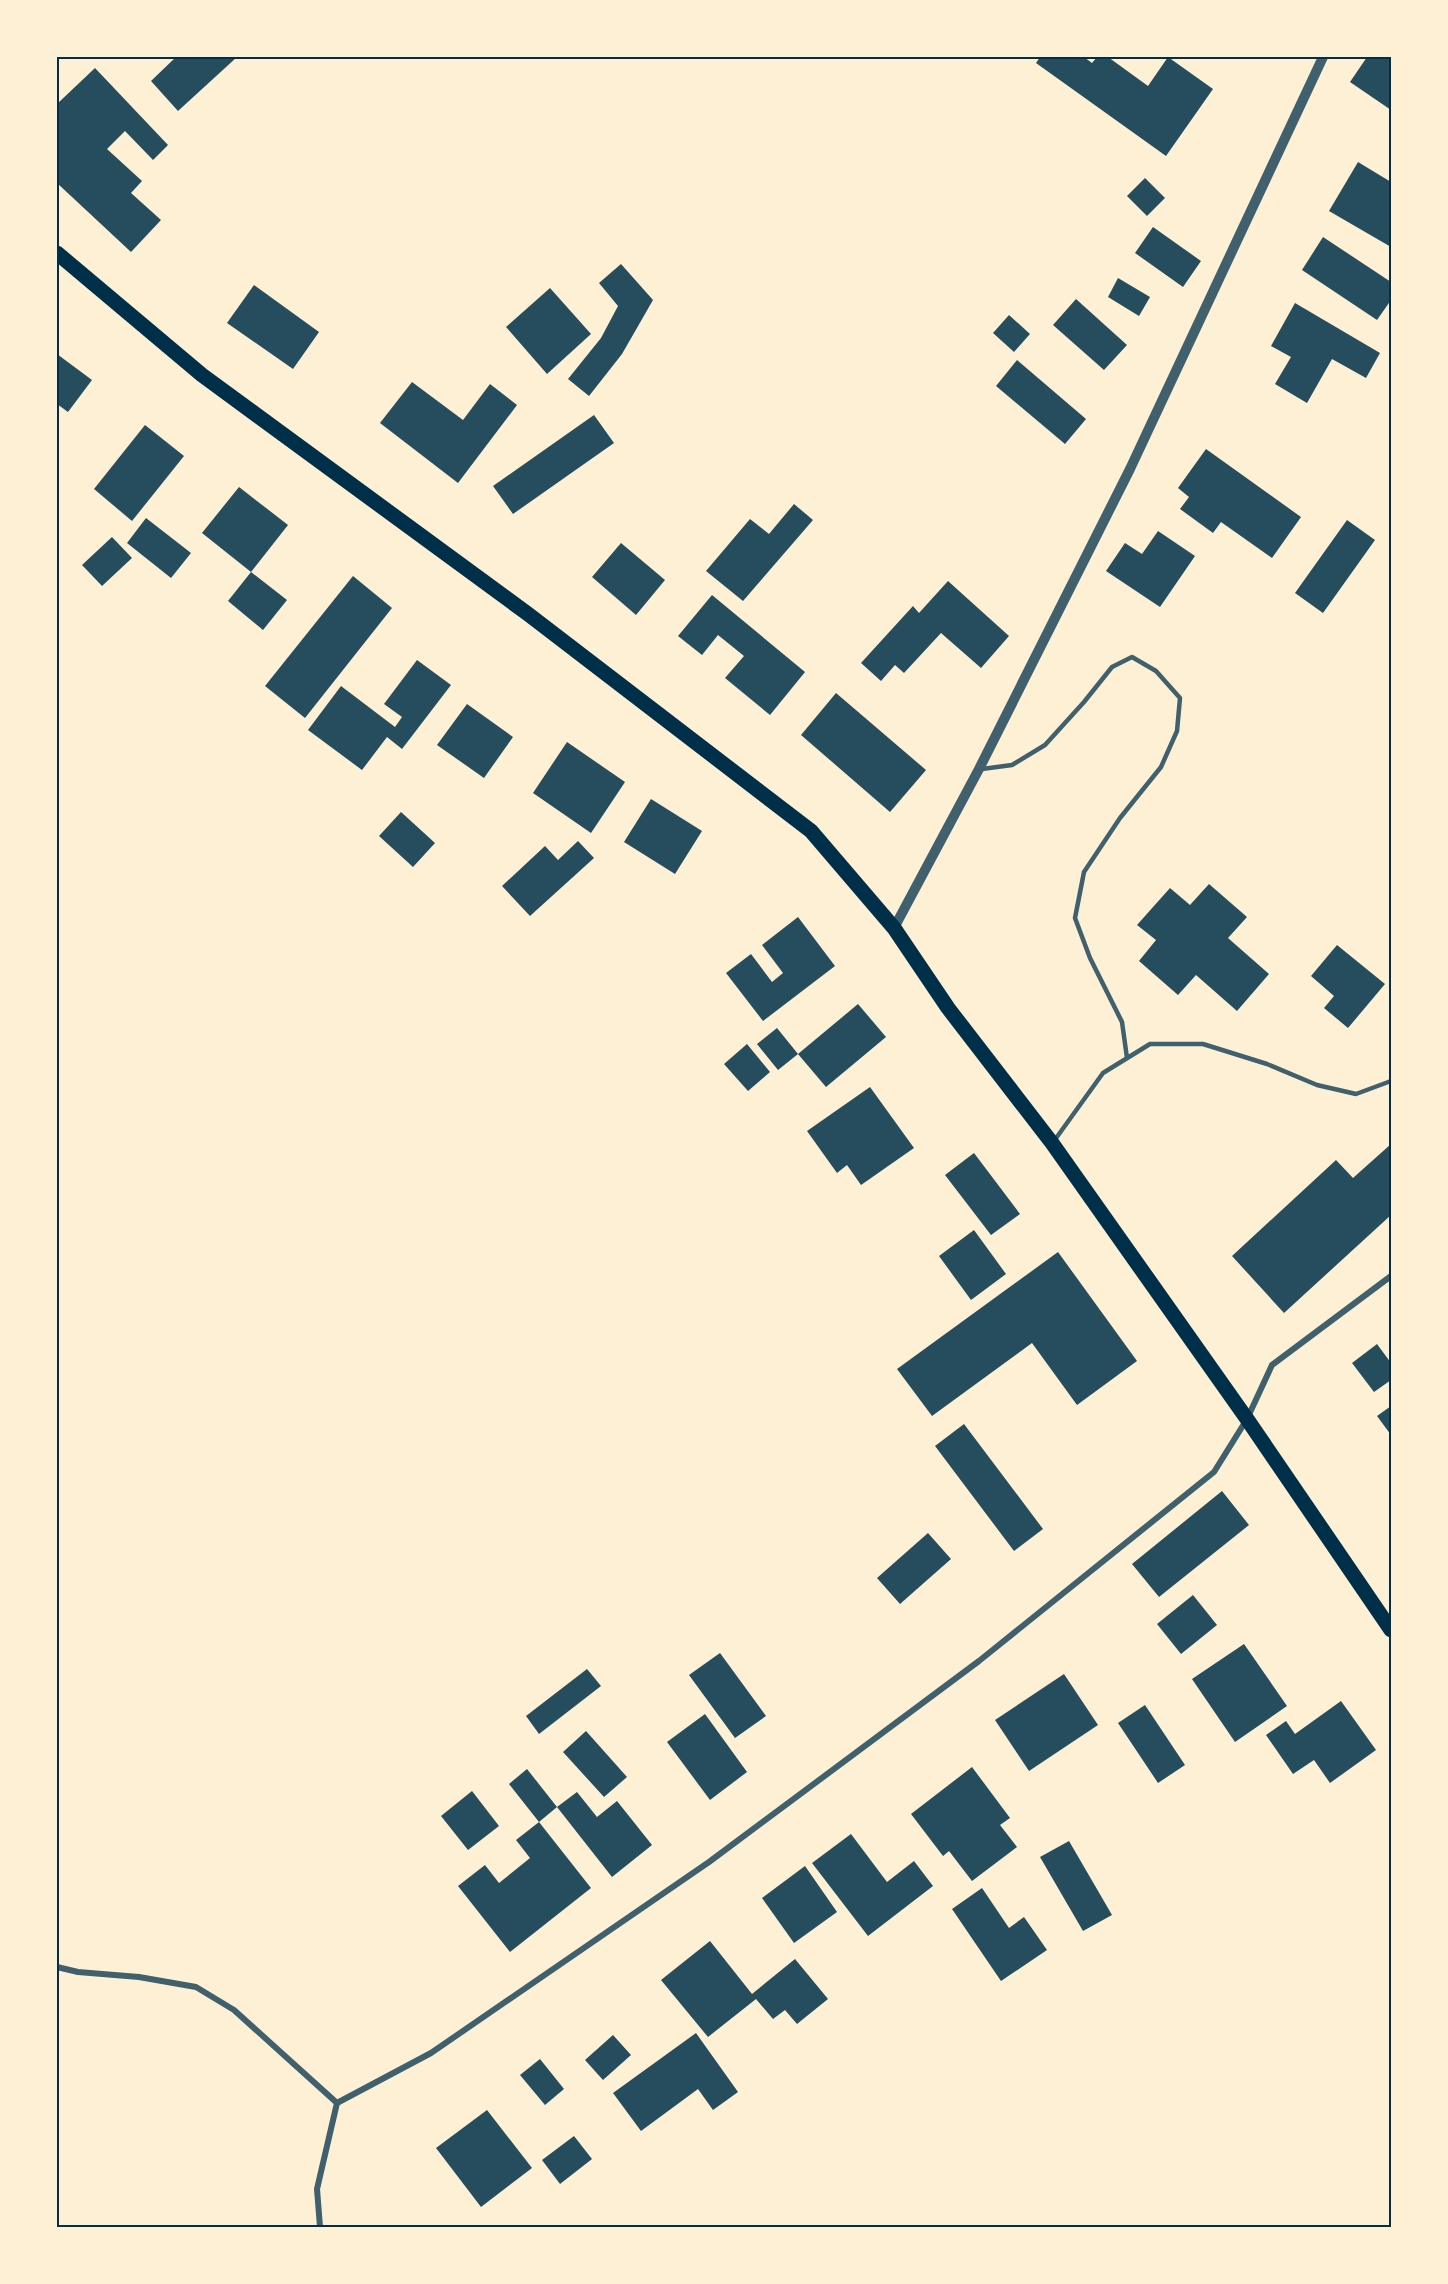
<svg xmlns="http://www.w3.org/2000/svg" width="1448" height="2284" font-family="'Times New Roman',serif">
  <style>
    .building { fill: #264d5e }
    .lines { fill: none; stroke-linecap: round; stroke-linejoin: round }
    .service { stroke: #3f606c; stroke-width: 4.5 }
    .minor { stroke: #3f606c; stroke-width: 6 }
    .tertiary { stroke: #3f606c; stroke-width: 10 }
    .primary { stroke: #003049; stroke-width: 15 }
    .neatline { fill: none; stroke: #003049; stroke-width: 2 }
  </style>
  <rect width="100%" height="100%" fill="#fdf0d5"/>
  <path class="building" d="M176,57H237L178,111L151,81Z
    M1040,57H1084L1092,63L1097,57H1108L1148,86L1168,57L1213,89L1166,156L1036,63Z
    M1367,57H1391V110L1350,82Z
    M95,68L168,145L153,160L125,131L107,149L142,181L131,193L161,220L131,252L57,183V104Z
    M1358,162L1391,182V247L1329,211Z
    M1145,178L1165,198L1147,216L1127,196Z
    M1153,227L1201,261L1183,287L1135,253Z
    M1323,237L1391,282V300L1377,320L1302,270Z
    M621,264L653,300L622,354L589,396L568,379L601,338L618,306L599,283Z
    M1118,278L1150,297L1139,316L1108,297Z
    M254,285L319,332L293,369L227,323Z
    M550,288L591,334L547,374L506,327Z
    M1076,299L1127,345L1104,370L1053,325Z
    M1295,303L1380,353L1366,378L1332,359L1307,403L1275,384L1291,357L1271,346Z
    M1009,315L1030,334L1014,352L993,333Z
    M57,354L92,380L68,412L57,404Z
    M1017,360L1086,419L1065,444L996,386Z
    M412,382L463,420L490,384L517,405L458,483L380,423Z
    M594,415L614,443L513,514L493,486Z
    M145,425L184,456L132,521L94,489Z
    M1206,449L1301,517L1272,558L1221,522L1213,533L1180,509L1189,497L1178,488Z
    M239,487L288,525L251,572L202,533Z
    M794,504L813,520L743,601L706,571L750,519L769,534Z
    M146,518L191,553L171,578L127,543Z
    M1347,520L1375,540L1323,613L1295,593Z
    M1158,531L1195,556L1160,607L1106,571L1125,543L1142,554Z
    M112,537L132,558L102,586L82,565Z
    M621,543L665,580L636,615L592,577Z
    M251,572L287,600L263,630L228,601Z
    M353,576L392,608L305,718L265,686Z
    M948,581L1009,636L981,668L941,633L904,673L895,665L881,681L861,663L913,606L919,613Z
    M712,595L805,672L770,715L725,678L744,656L718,635L702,655L678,636Z
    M417,660L451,685L402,749L387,737L362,770L308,730L341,686L395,727L402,717L384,704Z
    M836,693L926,770L890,812L801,735Z
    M467,704L513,737L484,778L437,745Z
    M567,742L625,782L591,833L533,793Z
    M651,799L702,831L675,874L624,842Z
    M401,812L435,843L413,867L379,836Z
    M578,841L594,858L530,916L502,886L545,846L558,860Z
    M1209,884L1247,917L1228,938L1269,974L1237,1011L1196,975L1178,995L1139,961L1156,940L1137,925L1170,888L1190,905Z
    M798,917L835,966L763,1021L726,973L751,954L772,982L783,973L762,945Z
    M1337,945L1385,984L1348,1028L1324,1008L1334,996L1311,976Z
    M858,1004L886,1037L826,1087L798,1054Z
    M777,1028L798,1054L778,1070L757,1044Z
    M747,1044L770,1072L748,1091L724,1064Z
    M870,1087L914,1148L861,1185L847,1165L837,1173L807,1131Z
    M1391,1144V1215L1284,1313L1232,1256L1336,1160L1353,1178Z
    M974,1153L1020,1214L991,1235L945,1175Z
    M974,1230L1006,1274L971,1300L939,1256Z
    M1058,1252L1137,1361L1077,1405L1032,1343L932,1416L897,1369Z
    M1377,1344L1391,1363V1380L1374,1392L1352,1363Z
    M1391,1406V1435L1377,1416Z
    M964,1424L1043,1529L1014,1551L935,1446Z
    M1222,1491L1249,1525L1159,1597L1132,1564Z
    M928,1533L951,1559L900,1604L877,1578Z
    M1193,1595L1217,1625L1181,1654L1157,1624Z
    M1244,1644L1287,1706L1235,1742L1192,1679Z
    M720,1653L766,1716L735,1738L689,1675Z
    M587,1669L601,1686L539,1734L526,1716Z
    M1064,1674L1098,1725L1029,1771L995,1720Z
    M1341,1701L1376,1750L1330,1783L1314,1760L1293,1774L1266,1735L1286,1721L1295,1734Z
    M1145,1705L1185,1765L1158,1783L1118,1723Z
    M705,1714L747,1772L710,1800L667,1742Z
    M586,1731L627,1777L604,1797L563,1752Z
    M972,1767L1010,1818L1000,1825L1017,1847L972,1881L949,1851L943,1856L911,1814Z
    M527,1769L557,1807L539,1822L509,1784Z
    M472,1791L499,1826L468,1850L441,1816Z
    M577,1792L597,1817L617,1801L652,1845L612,1877L557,1807Z
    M539,1822L591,1888L510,1952L458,1886L485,1865L499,1883L530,1858L516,1840Z
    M851,1834L887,1882L914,1861L933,1886L868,1936L812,1863Z
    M1069,1841L1112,1915L1083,1931L1040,1857Z
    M805,1866L837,1912L794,1943L762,1898Z
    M982,1888L1009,1928L1024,1917L1047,1950L1001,1981L952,1909Z
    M710,1941L752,1994L795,1959L828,1999L797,2024L785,2010L773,2019L756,1999L708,2037L661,1980Z
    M696,2033L738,2092L713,2110L698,2089L641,2131L613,2093Z
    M613,2035L631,2055L603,2080L585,2060Z
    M540,2059L564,2089L545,2105L520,2075Z
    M487,2110L532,2168L481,2207L436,2148Z
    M574,2136L592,2159L560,2184L542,2160Z"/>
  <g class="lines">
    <path class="service" d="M982,769L1012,765L1045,745L1084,702L1112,667L1132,657L1156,671L1180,698L1177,731L1161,767L1120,818L1084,872L1075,918L1090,958L1122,1022L1127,1058
      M1054,1141L1103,1073L1150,1044H1203L1267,1064L1317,1085L1356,1094L1391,1081"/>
    <path class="minor" d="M57,1967L78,1972L139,1977L196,1987L234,2010L337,2103
      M337,2103L431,2053L709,1862L979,1661L1214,1472L1247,1419L1272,1365L1391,1276
      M320,2227L317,2189L337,2103"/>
    <path class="tertiary" d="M894,928L979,769L1130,469L1323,57"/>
    <path class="primary" d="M57,253L202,375L528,614L811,831L894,928L948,1008L1052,1143L1247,1419L1391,1630"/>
  </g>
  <rect width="1448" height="2284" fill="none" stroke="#fdf0d5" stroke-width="117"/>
  <rect x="58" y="58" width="1332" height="2168" class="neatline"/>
</svg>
